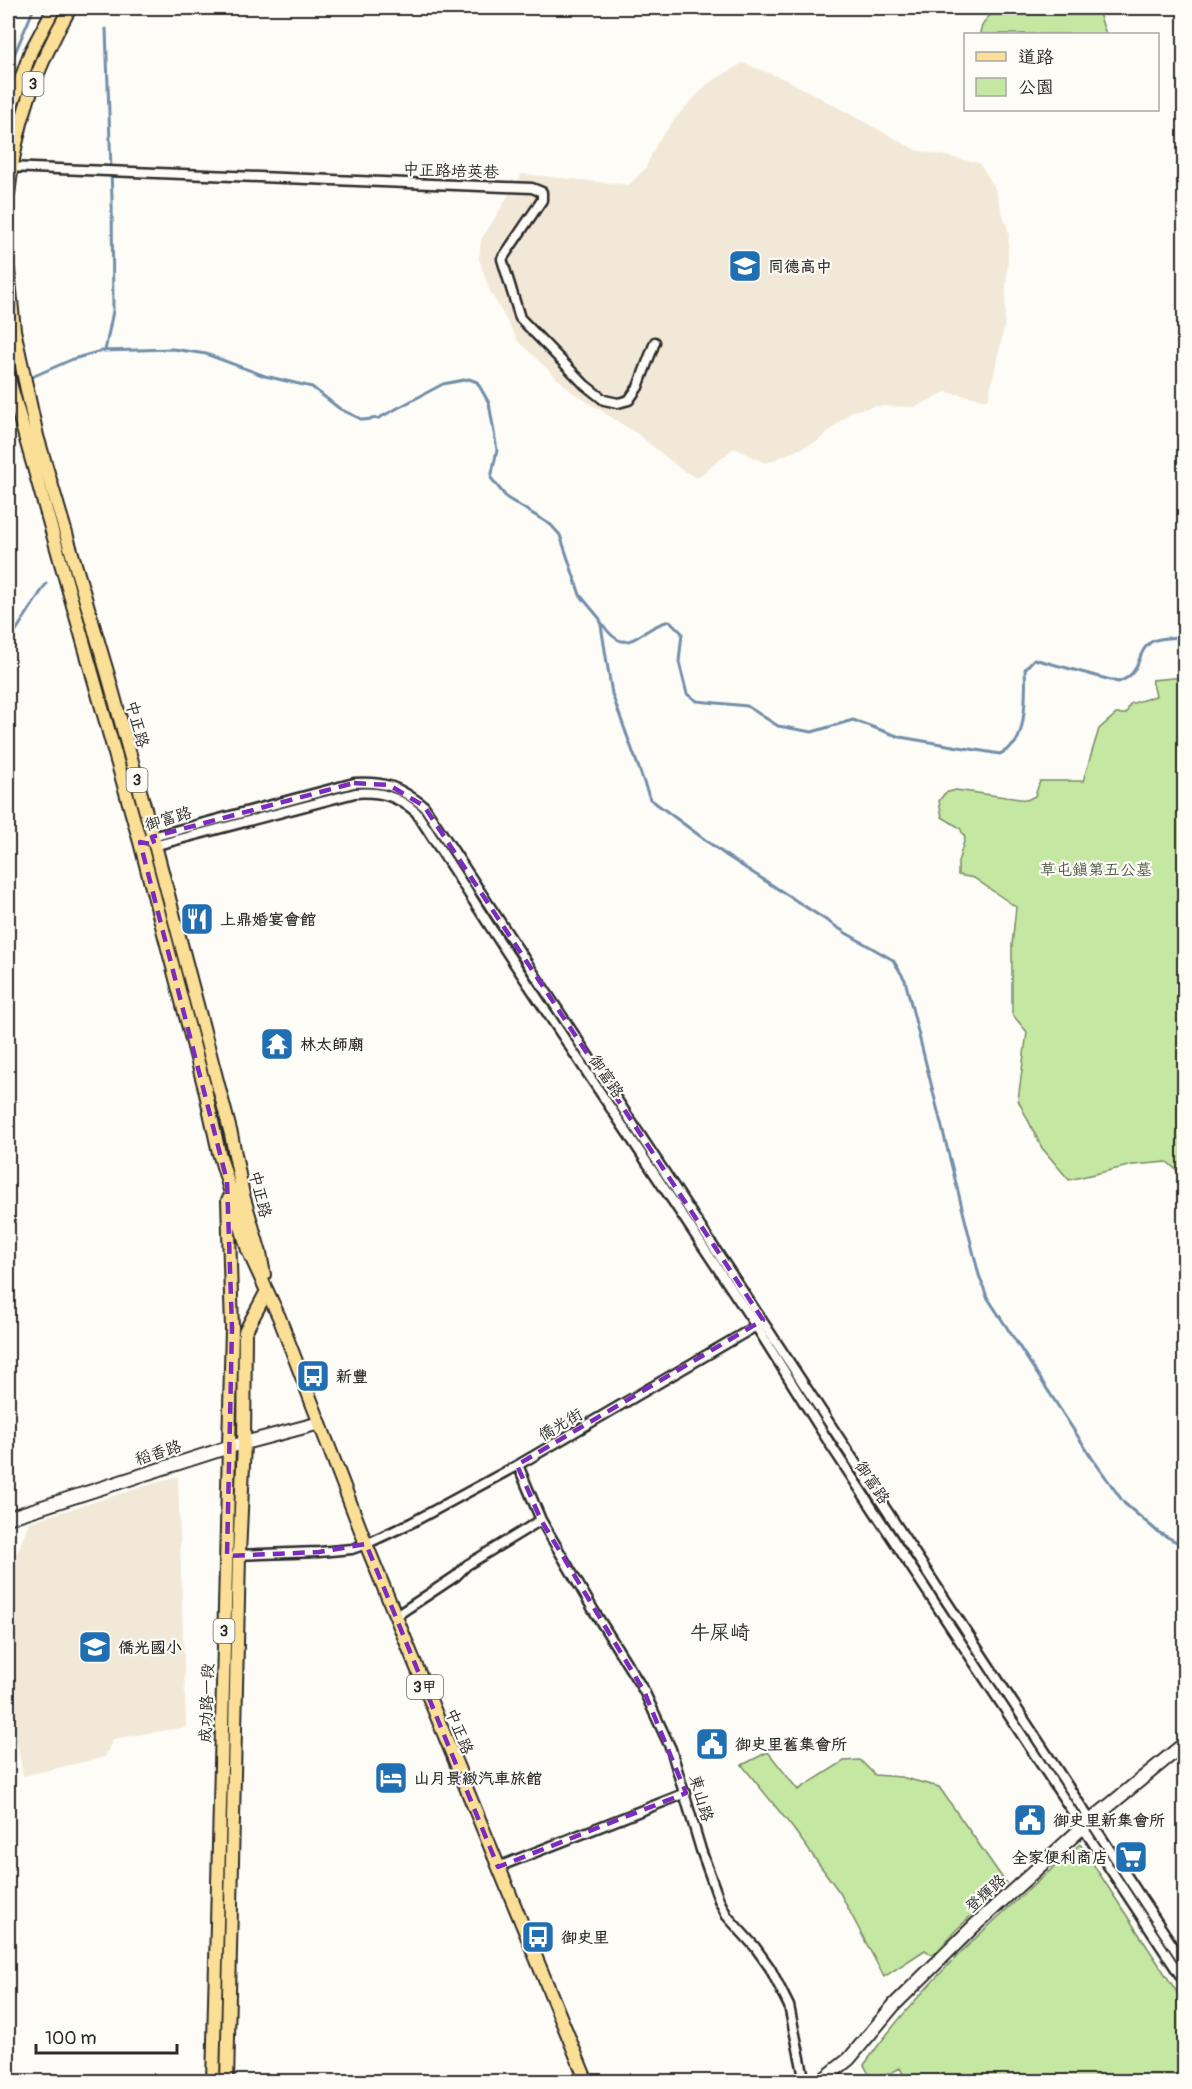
<svg xmlns="http://www.w3.org/2000/svg" width="1192" height="2089" font-family="Pangolin,'LXGW WenKai TC',sans-serif">
  <style>
    .built { fill: #f2e8d7 }
    .green { fill: #c4e7a1; stroke: #788966; stroke-width: 1.5 }
    .lines { fill: none; stroke-linecap: round; stroke-linejoin: round }
    .stream { stroke: #728ea9; stroke-width: 3 }
    .street-casing { stroke: #2b2b2b; stroke-width: 13 }
    .secondary-casing { stroke: #2b2b2b; stroke-width: 16 }
    .primary-casing { stroke: #2b2b2b; stroke-width: 16 }
    .street { stroke: #fdfcf7; stroke-width: 8 }
    .secondary { stroke: #fdfcf7; stroke-width: 12 }
    .primary { stroke: #fbdf96; stroke-width: 12 }
    .marked { fill: none; stroke: #7b2cbf; stroke-width: 4.5; stroke-dasharray: 12 8; stroke-linejoin: round }
    .labels { text-anchor: middle; stroke-width: 4.5; stroke-linejoin: round; paint-order: stroke }
    .shield { fill: #fdfcf7; stroke: #6a6a68; stroke-width: 1.5 }
    .shield-label { font-size: 15px; font-weight: bold; fill: #2b2b2b }
    .street-label { font-size: 16px; fill: #2b2b2b; stroke: #fdfcf7 }
    .poi-label { font-size: 16px; font-weight: bold; fill: #2b2b2b; stroke: #fdfcf7; text-anchor: start }
    .park-label { font-size: 16px; fill: #515a48; stroke: #fdfcf7 }
    .quarter-label { font-size: 20px; fill: #2b2b2b; stroke: #fdfcf7 }
  </style>
  <rect width="100%" height="100%" fill="#fdfcf7"/>
  <filter id="ink" filterUnits="userSpaceOnUse"><feTurbulence type="fractalNoise" baseFrequency=".0167" numOctaves="2"/><feDisplacementMap in="SourceGraphic" scale="12" xChannelSelector="R" yChannelSelector="G"/><feConvolveMatrix kernelMatrix="1 2 1 2 8 2 1 2 1" color-interpolation-filters="sRGB"/></filter>
  <g filter="url(#ink)">
    <path class="built" d="M743,63L787,80L916,150L979,163L994,186L1009,234L1004,329L988,400L946,392L915,407L876,406L852,411L818,441L766,463L734,448L697,478L682,470L639,435L572,392L518,341L489,289L479,259L481,240L522,174L629,185L645,169L657,143L674,120L707,84Z
      M178,1476L186,1727L113,1739L105,1757L23,1776L19,1753L11,1722L8,1717V1577L29,1522Z"/>
    <path class="green" d="M997,8H1097L1106,34H980C980,24 990,15 997,8Z
      M1184,677V1186L1180,1173L1167,1162L1133,1165L1069,1180L1042,1148L1018,1100L1027,1032L1012,1014V945L1016,907L974,878L958,875V862L965,838L960,828L942,817L939,801L945,793L956,790L1027,800L1035,796L1040,781H1083L1099,729L1116,714H1126L1130,704L1156,696L1152,680Z
      M768,1752L798,1790L844,1761L860,1760L875,1775L901,1777L939,1787L1006,1883L955,1931L933,1956L925,1950L884,1977L840,1893L792,1827L742,1765Z
      M1080,1844L1184,2003V2081L907,2082L900,2068L891,2073L870,2076L864,2065C923,1980 1003,1912 1080,1844Z"/>
    <g class="lines">
      <path class="stream" d="M8,69L34,8
        M105,351L113,311L112,198L106,29
        M32,377L73,359L101,351L173,349L206,354L265,376L312,387L340,409L363,420L379,418L443,384L469,379L477,382L489,403L497,450L491,478L507,498L551,525L560,535L580,595L600,619L612,694L650,799L727,856L846,933L893,960L905,980L979,1275L987,1297L1092,1458L1124,1503L1158,1532L1184,1546
        M601,622C628,663 638,627 670,621L682,633L679,662L687,694L697,701L747,706L778,726L812,732L853,720L900,737L1000,754C1005,751 1011,748 1015,743C1026,729 1026,686 1025,669L1034,659L1118,682C1144,673 1134,654 1151,642C1161,636 1174,639 1184,636
        M8,643L46,584"/>
      <defs>
        <path id="street" d="M8,167L532,188L542,192V200L502,259L520,318L585,385L604,400L618,403L629,400L638,387L655,342
          M148,838L354,783C385,781 399,787 424,806L1184,1963
          M152,844H161L355,793C380,791 397,796 416,812L502,945L756,1326L830,1444L1184,1981
          M518,1465L541,1520L594,1611L644,1691L671,1749L701,1850L719,1900L727,1916L755,1947L770,1968L789,2006L805,2082
          M236,1555L319,1552L352,1549L366,1544L411,1523L518,1465L758,1325
          M396,1616L456,1576L467,1565L541,1520
          M498,1867L686,1793"/>
        <path id="secondary" d="M8,1518L229,1447L320,1423
          M820,2082L849,2059L894,2005L974,1926L1083,1827L1184,1744"/>
        <path id="primary" d="M8,115L31,51L54,8
          M8,195C15,125 35,69 70,8
          M8,270L14,330L37,436L108,675L155,845L231,1134L243,1195L260,1253L264,1275
          M8,376L140,842L205,1089L219,1153L248,1250L279,1317L366,1544L587,2082
          M213,2082L232,1328L228,1200
          M227,2082L239,1555L244,1443L245,1332L267,1291"/>
      </defs>
      <use href="#street" class="street-casing"/>
      <use href="#secondary" class="secondary-casing"/>
      <use href="#primary" class="primary-casing"/>
      <use href="#street" class="street"/>
      <use href="#secondary" class="secondary"/>
      <use href="#primary" class="primary"/>
    </g>
  </g>
  <path class="marked" d="M354,783L389,785L424,806L763,1320L517,1465L541,1520L644,1691L686,1793L498,1867L366,1544L319,1552L227,1556L232,1328L227,1181L140,842L155,845L152,837Z"/>
  <defs>
    <symbol id="school-square" viewBox="-11 -11 22 22"><rect x="-9" y="-9" width="18" height="18" rx="4" fill="#1f6fb2" stroke="#fdfcf7"/><path d="M0-5L7-2L0 1L-7-2ZM-4 1L0 2.5L4 1V4Q0 6-4 4Z" fill="#fff"/></symbol>
    <symbol id="restaurant-square" viewBox="-11 -11 22 22"><rect x="-9" y="-9" width="18" height="18" rx="4" fill="#1f6fb2" stroke="#fdfcf7"/><path d="M-5-6h1v4h1v-4h1v4h1v-4h1v5L-1.5 .5V6h-2V.5L-5-1ZM5-6V6H3V1.5H1.5Q1.5-4 5-6Z" fill="#fff"/></symbol>
    <symbol id="temple-square" viewBox="-11 -11 22 22"><rect x="-9" y="-9" width="18" height="18" rx="4" fill="#1f6fb2" stroke="#fdfcf7"/><path d="M0-6L5-2H3V0L6.5 2.5H4V6H1.5V3h-3V6H-4V2.5H-6.5L-3 0V-2H-5Z" fill="#fff"/></symbol>
    <symbol id="bus-square" viewBox="-11 -11 22 22"><rect x="-9" y="-9" width="18" height="18" rx="4" fill="#1f6fb2" stroke="#fdfcf7"/><path d="M-5-6H5V4H4V6H2V4H-2V6H-4V4H-5ZM-3.5-4V0h7V-4ZM-3.5 1.2v1.5H-2V1.2ZM2 1.2v1.5H3.5V1.2Z" fill="#fff"/></symbol>
    <symbol id="civic-square" viewBox="-11 -11 22 22"><rect x="-9" y="-9" width="18" height="18" rx="4" fill="#1f6fb2" stroke="#fdfcf7"/><path d="M-.6-6.5H3V-4.5H.6V-3L4-1V1h2V6H-6V1h2V-1L-.6-3ZM-1.2 2.5V6h2.4V2.5Z" fill="#fff"/></symbol>
    <symbol id="hotel-square" viewBox="-11 -11 22 22"><rect x="-9" y="-9" width="18" height="18" rx="4" fill="#1f6fb2" stroke="#fdfcf7"/><path d="M-6-4.5h1.5V1H6V5H4.5V3h-9V5H-6ZM-4 0a1.8 1.8 0 1 1 3.6 0ZM.5 0V-2.5h3Q6-2.5 6 0Z" fill="#fff"/></symbol>
    <symbol id="supermarket-square" viewBox="-11 -11 22 22"><rect x="-9" y="-9" width="18" height="18" rx="4" fill="#1f6fb2" stroke="#fdfcf7"/><path d="M-6-5.5h2.5l.6 2H6L4.5 2H-2.5L-4.4-4H-6ZM-1.5 3.2a1.3 1.3 0 1 0 .1 0ZM3 3.2a1.3 1.3 0 1 0 .1 0Z" fill="#fff"/></symbol>
  </defs>
  <g fill-rule="evenodd">
    <use href="#school-square" x="726" y="247" width="38" height="38"/>
    <use href="#restaurant-square" x="178" y="900" width="38" height="38"/>
    <use href="#temple-square" x="258" y="1025" width="38" height="38"/>
    <use href="#bus-square" x="294" y="1357" width="38" height="38"/>
    <use href="#school-square" x="76" y="1628" width="38" height="38"/>
    <use href="#civic-square" x="693" y="1725" width="38" height="38"/>
    <use href="#hotel-square" x="372" y="1759" width="38" height="38"/>
    <use href="#civic-square" x="1011" y="1801" width="38" height="38"/>
    <use href="#supermarket-square" x="1112" y="1838" width="38" height="38"/>
    <use href="#bus-square" x="519" y="1918" width="38" height="38"/>
  </g>
  <g class="labels">
    <g class="shield">
      <rect x="22.5" y="72" width="21" height="24" rx="4.5"/>
      <rect x="126.5" y="768" width="21" height="24" rx="4.5"/>
      <rect x="213.5" y="1619" width="21" height="24" rx="4.5"/>
      <rect x="407" y="1675" width="36" height="24" rx="4.5"/>
    </g>
    <g class="shield-label">
      <text x="33" y="89">3</text>
      <text x="137" y="785">3</text>
      <text x="224" y="1636">3</text>
      <text x="425" y="1692">3甲</text>
    </g>
    <g class="street-label">
      <text transform="translate(451 170) rotate(2)" y="6">中正路培英巷</text>
      <text transform="translate(138 724) rotate(75)" y="6">中正路</text>
      <text transform="translate(168 818) rotate(-17)" y="6">御富路</text>
      <text transform="translate(607 1076) rotate(56)" y="6">御富路</text>
      <text transform="translate(261 1194) rotate(76)" y="6">中正路</text>
      <text transform="translate(560 1424) rotate(-30)" y="6">僑光街</text>
      <text transform="translate(158 1452) rotate(-18)" y="6">稻香路</text>
      <text transform="translate(873 1482) rotate(56)" y="6">御富路</text>
      <text transform="translate(206 1703) rotate(-88)" y="6">成功路一段</text>
      <text transform="translate(460 1731) rotate(68)" y="6">中正路</text>
      <text transform="translate(702 1798) rotate(74)" y="6">東山路</text>
      <text transform="translate(985 1893) rotate(-42)" y="6">登輝路</text>
    </g>
    <g class="poi-label">
      <text x="768" y="272">同德高中</text>
      <text x="220" y="925">上鼎婚宴會館</text>
      <text x="300" y="1050">林太師廟</text>
      <text x="336" y="1382">新豐</text>
      <text x="118" y="1653">僑光國小</text>
      <text x="735" y="1750">御史里舊集會所</text>
      <text x="414" y="1784">山月景緻汽車旅館</text>
      <text x="1053" y="1826">御史里新集會所</text>
      <text x="1108" y="1863" text-anchor="end">全家便利商店</text>
      <text x="561" y="1943">御史里</text>
    </g>
    <g class="park-label">
      <text x="1096" y="875">草屯鎮第五公墓</text>
    </g>
    <g class="quarter-label">
      <text x="720" y="1639">牛屎崎</text>
    </g>
  </g>
  <rect width="1192" height="2089" fill="none" stroke="#fdfcf7" stroke-width="30"/>
  <rect x="15" y="15" width="1162" height="2059" fill="none" stroke="#2b2b2b" stroke-width="2" filter="url(#ink)"/>
  <rect x="964" y="33" width="195" height="78" fill="#fdfcf7" stroke="#a9a8a5" stroke-width="1.5"/>
  <rect x="976" y="52" width="30" height="9" fill="#fbdf96" stroke="#a9a8a5" stroke-width="1.5"/>
  <text x="1018" y="63" font-size="18" fill="#2b2b2b">道路</text>
  <rect x="976" y="78" width="30" height="18" fill="#c4e7a1" stroke="#a9a8a5" stroke-width="1.5"/>
  <text x="1018" y="93" font-size="18" fill="#2b2b2b">公園</text>
  <path d="M36 2044v9h141v-9" fill="none" stroke="#2b2b2b" stroke-width="3"/>
  <text x="45" y="2044" font-size="18" fill="#2b2b2b" stroke="#fdfcf7" stroke-width="4.5" paint-order="stroke">100 m</text>
</svg>
